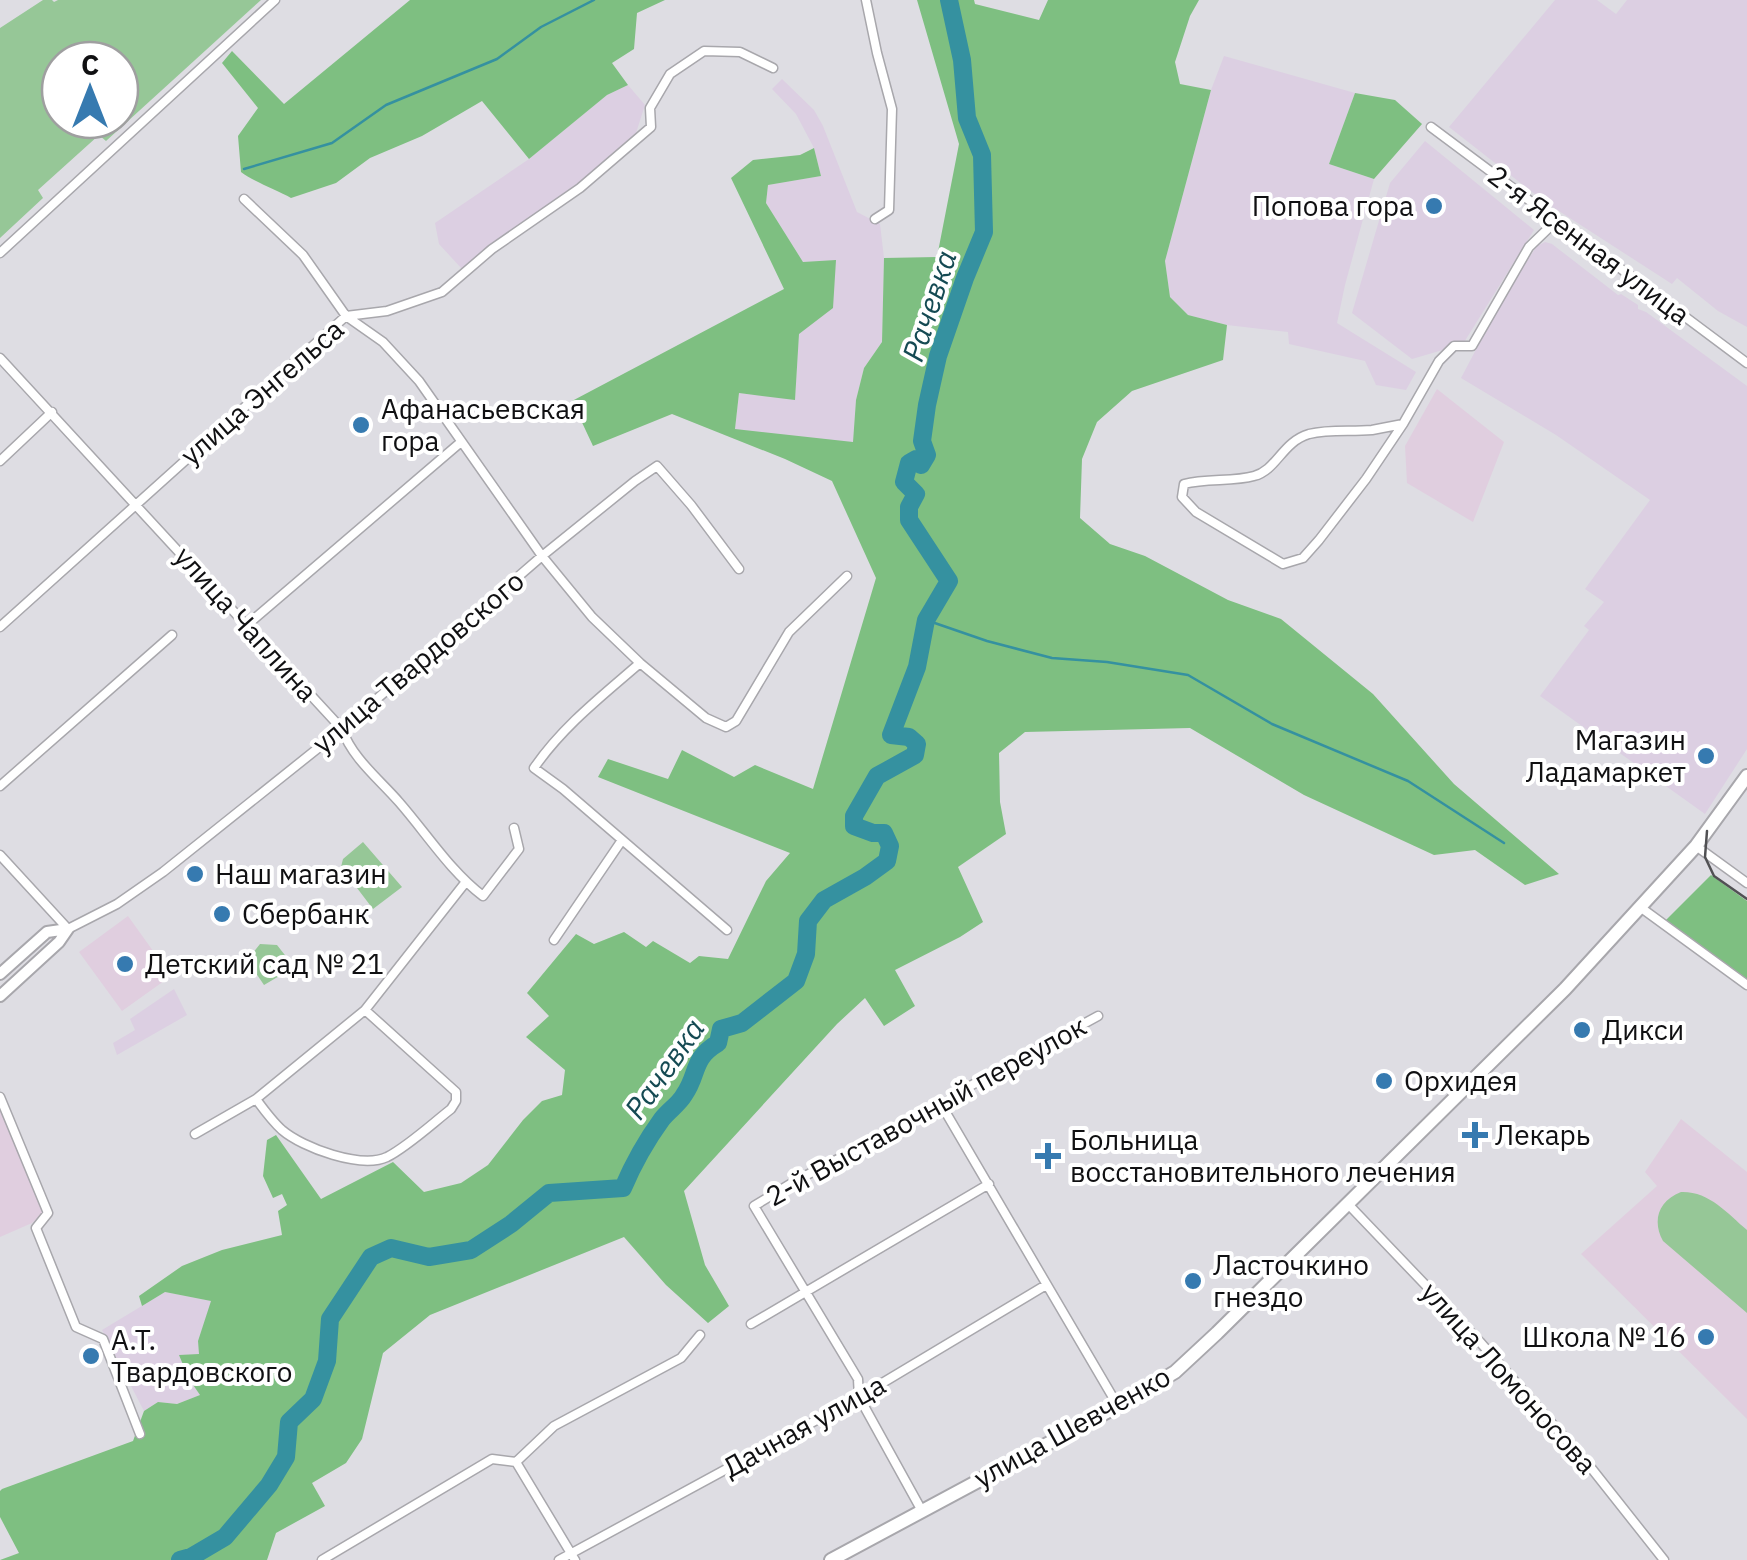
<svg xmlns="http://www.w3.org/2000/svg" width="1747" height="1560" font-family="'IBM Plex Sans',sans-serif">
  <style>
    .industrial { fill: #dccfe2 }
    .education { fill: #e0cedf }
    .green { fill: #96c797; fill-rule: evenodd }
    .forest { fill: #7ebf81 }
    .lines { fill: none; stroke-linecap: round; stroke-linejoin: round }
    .stream { stroke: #3591a0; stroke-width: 2.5 }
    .river { stroke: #3591a0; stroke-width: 18 }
    .minor-casing { stroke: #a8a7ac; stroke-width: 11 }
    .tertiary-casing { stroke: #a8a7ac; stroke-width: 14 }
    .primary-casing { stroke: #a8a7ac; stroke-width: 16 }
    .minor { stroke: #fff; stroke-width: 8 }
    .tertiary { stroke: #fff; stroke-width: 10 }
    .primary { stroke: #fff; stroke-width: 12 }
    .tram { stroke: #515154; stroke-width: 2.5 }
    .poi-dot { fill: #367ab0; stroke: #fff; stroke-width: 4 }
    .labels { text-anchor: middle; stroke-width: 8; stroke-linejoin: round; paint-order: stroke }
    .poi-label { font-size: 28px; fill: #101012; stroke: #fff; text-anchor: start }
    .street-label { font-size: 28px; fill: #101012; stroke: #fff }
    .water-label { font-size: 30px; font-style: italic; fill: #154a53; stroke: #fff }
  </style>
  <rect width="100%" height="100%" fill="#dedde3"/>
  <path class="industrial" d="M1555,0H1597L1616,14L1627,0H1747V327L1718,311L1677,278L1672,284L1545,202L1449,127Z
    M1224,56L1355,93L1329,164L1374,179L1345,285L1337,323L1416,372L1406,390L1376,385L1365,361L1289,344L1288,332L1227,325L1188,315L1170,297L1165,261L1211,90Z
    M782,79L814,110L823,126L857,212L880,224L884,258L882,342L864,368L856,400L853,443L735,430L739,393L795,399L803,262L766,203L768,185L821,176L814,148L796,114L772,89Z
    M628,85L645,105L636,133L577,186L492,245L462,269L439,244L435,223L529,159L607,95Z
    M1425,141L1534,230L1463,344L1412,359L1352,313L1390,183Z
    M1545,242L1552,244L1618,295L1621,294L1638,305V309L1646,312L1747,386V749L1705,814L1540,696L1589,630L1584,626L1604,602L1585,589L1650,500L1556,435L1461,378L1508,289L1537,246Z
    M174,989L187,1015L117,1055L113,1043L135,1030L130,1019Z
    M165,1292L212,1301L198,1341L200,1355H180L189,1379L200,1395L177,1404L158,1402L144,1411L102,1330Z"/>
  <path class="education" d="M1437,389L1504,442L1473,522L1407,483L1405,446Z
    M128,916L171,976L122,1011L79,952Z
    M0,1110L44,1212L32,1223L0,1237Z
    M1681,1119L1747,1172V1419L1581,1254L1657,1186L1645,1172Z"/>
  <path class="green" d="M43,0H52L54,2L58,0H261L106,141L99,135L38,190L43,198L0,238V28ZM60,60H120V120H60Z
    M363,842L402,887L373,909L341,867L343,859Z
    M260,944L277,945L288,959L281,975L264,985L247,960Z
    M1681,1192C1709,1191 1727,1213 1747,1230V1313L1663,1241C1652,1221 1658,1201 1681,1192Z"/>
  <path class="forest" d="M410,0H665L637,13L634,49L612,63L628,85L607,95L529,159L482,101L422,136L370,158L336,183L291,198C277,190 252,181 241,172L238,136L258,108L222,63L232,51L284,104Z
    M917,0H974L975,4L1039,20L1048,0H1199L1190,16L1175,62L1180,84L1211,90L1165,261L1170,297L1188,315L1227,325L1223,360L1132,391L1097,422L1082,459L1080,518L1110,544L1145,556L1228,600L1281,619L1373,694L1454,784L1559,874L1525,885L1475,850L1434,855L1304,795L1190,728L1025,732L999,753L1000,802L1006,834L958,867L983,922L960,937L895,970L915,1006L884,1026L865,998L837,1024L684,1191L705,1265L729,1306L708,1323L666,1285L624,1237L430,1315L383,1353L362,1439L346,1463L312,1483L325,1506L276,1533L267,1560H0L19,1553L0,1517V1491L2,1489L133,1441L144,1411L158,1402L177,1404L200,1395L189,1379L179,1355L199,1354L198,1341L211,1301L165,1292L142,1306L139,1296L182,1266L222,1250L282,1235L278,1211L287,1205L282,1194L273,1198L263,1176L267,1140L276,1135L321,1199L393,1162L424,1192L461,1183L488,1165L523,1120L542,1101L562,1095L565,1070L526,1037L549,1016L527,993L576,934L594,944L624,932L646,947L653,941L690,963L699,956L728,959L766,881L790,853L598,777L608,759L668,779L682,750L734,777L755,765L813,789L876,578L832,481L785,459L672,414L593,446L572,401L784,289L731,178L753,160L800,155L814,148L821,176L768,185L766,203L803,262L836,260L833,308L799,334L795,400L739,393L735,429L853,442L856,400L864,368L882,342L884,258L937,257L959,144Z
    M1355,93L1395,100L1422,124L1374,179L1329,164Z
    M1711,875L1747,901V983L1664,922Z"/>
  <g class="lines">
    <path class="stream" d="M244,169L332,143L386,105L497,59L541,27L594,0
      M926,620L987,641L1052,658L1107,662L1188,675L1272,724L1408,781L1504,843"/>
    <path class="river" d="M180,1560L191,1557L225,1537L269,1485L286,1457L289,1422L313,1399L327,1361L330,1319L371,1257L391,1248L429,1257L471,1250L511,1224L549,1193L623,1188C634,1162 646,1141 662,1119C669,1110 679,1104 684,1095C699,1074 691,1059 718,1043L721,1029L742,1023L796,981L806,954L808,921L824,900L865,877L887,861L890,846L884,833H873L854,826V816L877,776L915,755L917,744L909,737L891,735L917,667L926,620L949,581L909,520V507L916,494L904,482L909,463L916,459L921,465L927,455L922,441L927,405L938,356L965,278L984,232L982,155L967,118L962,60L949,0"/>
    <defs>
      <path id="minor" d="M866,0L877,53L892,109L889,210L875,219
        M1431,127L1747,363
        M244,199L303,255L346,316L383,342L419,381L542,556L592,617L640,663L706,718L726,727L736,721L789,632L847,576
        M0,253L275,0
        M0,358L342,729C352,758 379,779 399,802C427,834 450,871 483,896L519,849L514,828
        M1403,424L1366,479L1319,540L1303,558L1283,564L1196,512L1182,497L1184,484C1207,478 1233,482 1254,476C1277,470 1282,442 1309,434C1330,429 1351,432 1372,430C1382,428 1393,426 1403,424L1439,361L1454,346H1472L1529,247L1557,220
        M0,461L52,412
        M247,625L461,442
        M0,627L346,316L387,311L442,292L492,249L580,188L651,127L650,108L670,74L704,51L740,52L773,68
        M640,663C602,696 563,726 534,768L563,789L727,930
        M0,786L172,635
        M1696,846L1747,883
        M0,855L68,929L117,904L163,872L342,729L542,556L635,481L657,466L691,505L739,569
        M1640,907L1747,985
        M554,940L622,840
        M0,1097L48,1213L36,1228L76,1327L103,1339L140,1434
        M256,1099C264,1110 272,1121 282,1130C303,1148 361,1169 387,1157C407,1147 433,1123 451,1109L456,1101V1092L365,1010
        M942,1106L1118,1406
        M195,1134L256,1099L365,1010L465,883
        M1347,1203L1480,1342L1592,1469L1664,1560
        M751,1324L989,1184
        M516,1462L575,1560
        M922,1511L859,1397L858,1379L754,1206L797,1180L942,1106L961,1091L1098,1016
        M322,1560L492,1459L516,1462L554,1426L681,1358L700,1335
        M559,1560L859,1397L1046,1285"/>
      <path id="tertiary" d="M0,974L47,932L68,929
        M0,996L59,942L68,929"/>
      <path id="primary" d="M831,1560L1118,1406L1175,1372L1217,1333L1565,989L1696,846L1747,776"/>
    </defs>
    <use href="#minor" class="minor-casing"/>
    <use href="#tertiary" class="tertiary-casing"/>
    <use href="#primary" class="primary-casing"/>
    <use href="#minor" class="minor"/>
    <use href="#tertiary" class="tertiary"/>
    <use href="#primary" class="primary"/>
    <path class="tram" d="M1707,831L1705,857L1714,876L1747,899"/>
  </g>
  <g class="poi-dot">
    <circle cx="1434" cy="206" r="10"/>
    <circle cx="361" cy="425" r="10"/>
    <circle cx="1706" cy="756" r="10"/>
    <circle cx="195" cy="874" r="10"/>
    <circle cx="222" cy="914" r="10"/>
    <circle cx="125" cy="964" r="10"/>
    <circle cx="1582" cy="1030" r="10"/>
    <circle cx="1384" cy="1081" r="10"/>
    <path d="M1470 1120h10v10h10v10h-10v10h-10v-10h-10v-10h10z"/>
    <path d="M1043 1141h10v10h10v10h-10v10h-10v-10h-10v-10h10z"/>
    <circle cx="1193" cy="1281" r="10"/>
    <circle cx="1706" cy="1337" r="10"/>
    <circle cx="91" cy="1356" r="10"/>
  </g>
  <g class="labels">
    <g class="poi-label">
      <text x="1414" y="216" text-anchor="end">Попова гора</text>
      <text x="381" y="419">Афанасьевская<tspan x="381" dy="32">гора</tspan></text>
      <text x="1686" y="750" text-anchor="end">Магазин<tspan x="1686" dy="32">Ладамаркет</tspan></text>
      <text x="215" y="884">Наш магазин</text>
      <text x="242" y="924">Сбербанк</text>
      <text x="145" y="974">Детский сад № 21</text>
      <text x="1602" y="1040">Дикси</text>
      <text x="1404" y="1091">Орхидея</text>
      <text x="1495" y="1145">Лекарь</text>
      <text x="1070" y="1150">Больница<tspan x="1070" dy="32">восстановительного лечения</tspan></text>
      <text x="1213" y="1275">Ласточкино<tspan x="1213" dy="32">гнездо</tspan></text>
      <text x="1686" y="1347" text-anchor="end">Школа № 16</text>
      <text x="111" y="1350">А.Т.<tspan x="111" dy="32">Твардовского</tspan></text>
    </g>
    <g class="street-label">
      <text transform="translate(1589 245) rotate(37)" y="10">2-я Ясенная улица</text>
      <text transform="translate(262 392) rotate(-41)" y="10">улица Энгельса</text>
      <text transform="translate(246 624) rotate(48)" y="10">улица Чаплина</text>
      <text transform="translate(418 662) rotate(-40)" y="10">улица Твардовского</text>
      <text transform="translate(926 1111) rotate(-29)" y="10">2-й Выставочный переулок</text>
      <text transform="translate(1509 1378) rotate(48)" y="10">улица Ломоносова</text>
      <text transform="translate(804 1426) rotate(-29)" y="10">Дачная улица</text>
      <text transform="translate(1072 1427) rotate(-29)" y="10">улица Шевченко</text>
    </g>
    <g class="water-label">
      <text transform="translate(930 306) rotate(-72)" y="10">Рачевка</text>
      <text transform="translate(665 1069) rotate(-55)" y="10">Рачевка</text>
    </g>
  </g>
  <g transform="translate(90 90)"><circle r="48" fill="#ffffff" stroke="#9f9fa0" stroke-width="2.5"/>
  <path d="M0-8L18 38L0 25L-18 38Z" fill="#367ab0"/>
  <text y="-15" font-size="28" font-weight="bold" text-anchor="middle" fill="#101012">С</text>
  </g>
</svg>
